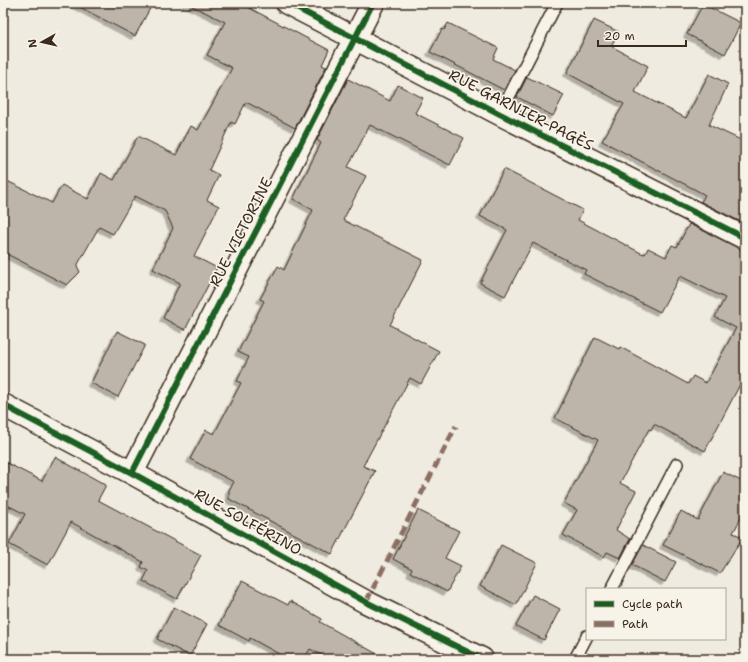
<svg xmlns="http://www.w3.org/2000/svg" width="748" height="662" font-family="'Shantell Sans',sans-serif">
  <style>
    .building { fill: #bdb5aa; stroke: #3b2a1e; filter: url(#shadow) }
    .lines { fill: none; stroke-linecap: round; stroke-linejoin: round }
    .service-casing { stroke: #3b2a1e; stroke-width: 14 }
    .minor-casing { stroke: #3b2a1e; stroke-width: 25 }
    .service { stroke: #f7f3e8; stroke-width: 11 }
    .minor { stroke: #f7f3e8; stroke-width: 22 }
    .quiet { stroke: #8d6e63; stroke-width: 5; stroke-dasharray: 10 5; stroke-linecap: butt }
    .cycleway-casing { stroke: #f7f3e8; stroke-width: 8 }
    .cycleway { stroke: #1b5e20; stroke-width: 6 }
    .labels { text-anchor: middle; stroke-width: 3.5; stroke-linejoin: round; paint-order: stroke }
    .street-label { font-size: 15px; fill: #3b2a1e; stroke: #f7f3e8 }
  </style>
  <defs>
    <filter id="shadow"><feDropShadow dx="-3.5" dy="3.5" stdDeviation="0" flood-color="#0004"/></filter>
  </defs>
  <rect width="100%" height="100%" fill="#efebe0"/>
  <filter id="ink" filterUnits="userSpaceOnUse"><feTurbulence type="fractalNoise" baseFrequency=".025" numOctaves="2"/><feDisplacementMap in="SourceGraphic" scale="8" xChannelSelector="R" yChannelSelector="G"/><feConvolveMatrix kernelMatrix="1 2 1 2 8 2 1 2 1" color-interpolation-filters="sRGB"/></filter>
  <g filter="url(#ink)">
    <path class="building" d="M72,3H153L135,36Z
      M186,3H240L329,50L322,65L326,67L295,128L246,102L235,124L231,122L209,170L219,175L207,200L219,206L194,256L217,268L185,330L163,318L180,283L153,269L173,228L165,211L135,196L113,234L99,227L77,266L80,272L67,285L3,252V179L52,203L62,185L88,199L101,173L114,180L138,136L176,155L191,126L198,130L232,68L207,55L225,22Z
      M703,4L741,23L725,54L687,34Z
      M594,20L619,32L611,46L648,66L635,92L686,118L709,74L728,84L709,125L745,142V224L701,202L705,195L696,190L602,141L624,104L567,73Z
      M448,23L498,48L493,59L515,70L504,90L430,52L442,29L444,30Z
      M527,77L564,95L553,116L517,97Z
      M348,79L390,101L398,85L423,98L415,113L464,138L450,165L370,125L348,167L366,176L343,220L423,260L390,325L439,351L421,384L410,378L363,466L375,471L332,554L229,499V490L234,482L190,459L206,430L214,434L241,383L237,381L249,357L238,352L264,301L260,299L278,266L284,270L313,210L293,199L321,143L317,140Z
      M504,169L583,210L578,220L641,253L645,254L648,248L666,257L672,245L677,247L689,224L745,250V375L705,451L654,424L651,430L649,429L620,483L636,491L616,530L630,539L620,558L607,552L604,557L563,535L577,510L564,503L598,440L555,418L595,337L619,349L620,347L688,384L693,376L706,383L736,328L715,317L725,298L680,276L660,312L584,274L586,270L533,243L505,296L480,283L507,230L480,216Z
      M117,331L145,345L118,397L91,383Z
      M55,457L106,485L98,500L201,555L177,599L143,581L148,571L141,567L143,562L71,522L48,565L9,544L25,514L3,503V461L42,481Z
      M723,472L745,483V510L733,533L743,537L720,573L663,545L681,511L698,520Z
      M418,510L459,531L445,558L461,566L447,592L410,572L412,569L393,559Z
      M501,545L537,563L516,605L480,586Z
      M643,545L676,562L665,582L632,565Z
      M242,581L288,605L290,601L322,619L320,622L386,659H329L310,649L304,659H288L250,638L249,641L219,625Z
      M533,595L560,609L544,640L516,626Z
      M174,607L207,624L190,656L157,639Z"/>
    <g class="lines">
      <defs>
        <path id="service" d="M500,114L557,3
          M612,589L677,464
          M575,659L587,636"/>
        <path id="minor" d="M287,3L500,114L745,238
          M3,405L132,473L366,602L482,659
          M132,473L373,3"/>
      </defs>
      <use href="#service" class="service-casing"/>
      <use href="#minor" class="minor-casing"/>
      <use href="#service" class="service"/>
      <use href="#minor" class="minor"/>
      <path class="quiet" d="M366,602L456,426"/>
      <defs>
        <path id="cycleway" d="M287,3L500,114L745,238
          M3,405L132,473L366,602L482,659
          M132,473L373,3"/>
      </defs>
      <use href="#cycleway" class="cycleway-casing"/>
      <use href="#cycleway" class="cycleway"/>
    </g>
  </g>
  <g class="labels">
    <g class="street-label">
      <text transform="translate(521 110) rotate(27)" y="5">RUE GARNIER-PAGÈS</text>
      <text transform="translate(241 232) rotate(-63)" y="5">RUE VICTORINE</text>
      <text transform="translate(248 522) rotate(29)" y="5">RUE SOLFÉRINO</text>
    </g>
  </g>
  <rect width="748" height="662" fill="none" stroke="#f7f3e8" stroke-width="16"/>
  <rect x="8" y="8" width="732" height="646" fill="none" stroke="#3b2a1e" stroke-width="1.5" filter="url(#ink)"/>
  <rect x="586" y="588" width="140" height="52" fill="#f7f3e8" stroke="#aca397"/>
  <rect x="594" y="601" width="20" height="6" fill="#1b5e20" stroke="#aca397"/>
  <text x="622" y="608" font-size="12" fill="#3b2a1e">Cycle path</text>
  <rect x="594" y="621" width="20" height="6" fill="#8d6e63" stroke="#aca397"/>
  <text x="622" y="628" font-size="12" fill="#3b2a1e">Path</text>
  <g transform="translate(42 42) rotate(262)" stroke="#f7f3e8" stroke-width="3" paint-order="stroke">
  <path d="M0-3L7 15L0 10L-7 15Z" fill="#3b2a1e"/>
  <text y="-6" font-size="11" font-weight="bold" text-anchor="middle" fill="#3b2a1e">N</text>
  </g>
  <path d="M598 40v6h88v-6" fill="none" stroke="#3b2a1e" stroke-width="2"/>
  <text x="604" y="40" font-size="12" fill="#3b2a1e" stroke="#f7f3e8" stroke-width="3" paint-order="stroke">20 m</text>
</svg>
